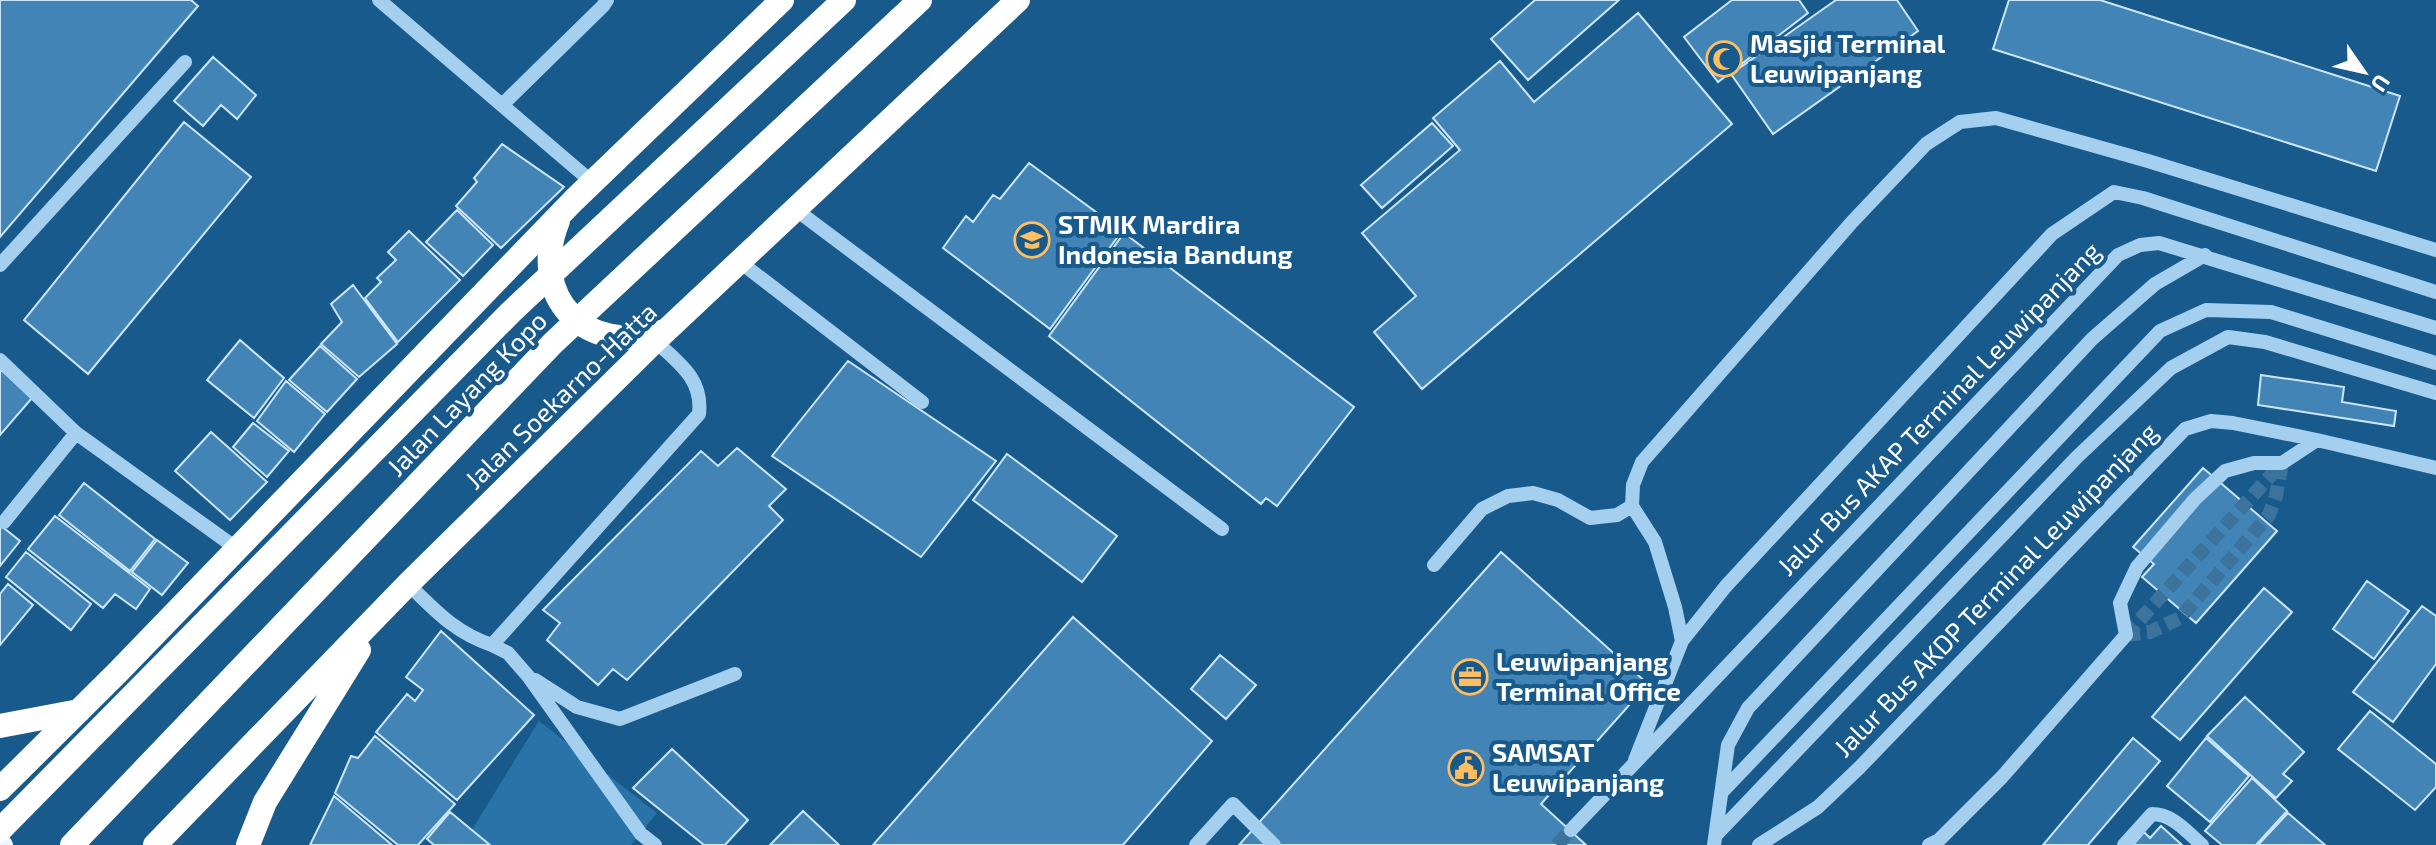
<svg xmlns="http://www.w3.org/2000/svg" width="2436" height="845" font-family="'Exo 2',sans-serif">
  <style>
    .green { fill: #2973a9 }
    .building { fill: #4284b5; stroke: #cbe6fa; stroke-width: 2 }
    .lines { fill: none; stroke-linecap: round; stroke-linejoin: round }
    .minor-tunnel { stroke: #3c739d; stroke-width: 14; stroke-dasharray: 14 7; stroke-linecap: butt }
    .minor { stroke: #a5cfee; stroke-width: 14 }
    .major { stroke: #ecf6ff; stroke-width: 20 }
    .highway { stroke: #fff; stroke-width: 24 }
    .highway-bridge { stroke: #fff; stroke-width: 24 }
    .labels { text-anchor: middle; stroke-width: 8; stroke-linejoin: round; paint-order: stroke }
    .poi-label { font-size: 26px; font-weight: bold; fill: #fff; stroke: #195a8c; text-anchor: start }
    .street-label { font-size: 26px; fill: #fff; stroke: #195a8c }
  </style>
  <rect width="100%" height="100%" fill="#195a8c"/>
  <path class="green" d="M539,721L657,813L631,845H480L468,836Z"/>
  <path class="building" d="M0,0H191L198,6L0,237Z
    M1535,0H1619L1528,80L1491,39Z
    M1732,0H1799L1808,13L1718,82L1684,37Z
    M1836,0H1897L1918,31L1773,134L1731,74Z
    M2009,0H2100L2400,96L2376,171L1993,49Z
    M1638,13L1732,124L1422,389L1374,332L1416,296L1362,233L1460,150L1433,118L1500,61L1534,102Z
    M213,57L256,95L237,119L221,105L203,126L174,101Z
    M184,122L251,177L88,374L24,320Z
    M1432,123L1453,146L1382,208L1361,185Z
    M502,144L564,187L501,248L456,206L477,182L474,178Z
    M1029,163L1122,231L1050,329L943,248L966,216L973,222L993,195L1000,199Z
    M457,210L493,245L463,276L426,242Z
    M409,231L460,280L398,342L365,298L381,282L377,278L396,260L388,252Z
    M1124,233L1354,407L1277,506L1266,498L1261,504L1049,336Z
    M353,285L397,344L359,377L321,344L342,322L331,304Z
    M240,340L284,378L254,418L207,380Z
    M320,346L357,379L327,412L289,380Z
    M848,361L996,461L921,557L772,456Z
    M0,369L32,398L0,435Z
    M2261,375L2344,387L2342,402L2396,411L2394,426L2258,405Z
    M286,381L325,414L294,452L257,421Z
    M253,423L289,451L267,477L233,447Z
    M211,432L267,482L230,520L175,471Z
    M737,448L786,489L769,506L783,520L627,680L613,669L598,685L547,640L560,623L543,610L701,451L718,466Z
    M1007,454L1117,536L1082,582L973,500Z
    M2203,468L2277,531L2196,623L2142,577L2154,564L2133,547Z
    M84,483L155,539L130,571L59,515Z
    M55,516L150,589L136,609L115,594L103,608L28,549Z
    M0,525L20,541L0,566Z
    M157,540L188,563L162,595L132,572Z
    M26,552L91,604L71,630L6,577Z
    M1501,552L1648,684L1541,804L1586,845H1239Z
    M2367,581L2409,611L2374,659L2333,629Z
    M8,584L33,605L0,645V594Z
    M2264,588L2292,612L2180,740L2152,717Z
    M2422,606L2436,616V664L2393,722L2353,692Z
    M1073,617L1212,741L1123,845H873Z
    M441,631L534,715L457,800L376,732L407,694L415,701L423,690L406,677Z
    M1220,655L1256,685L1226,719L1191,689Z
    M2245,697L2304,752L2283,774L2292,781L2276,798L2207,736Z
    M2370,711L2436,764V787L2415,810L2338,749Z
    M375,736L455,804L418,845H398L335,793L351,756L358,758Z
    M2133,738L2160,761L2088,845H2043Z
    M2206,738L2249,776L2210,822L2167,786Z
    M672,749L748,820L725,845H704L633,788Z
    M2252,778L2287,811L2256,845H2222L2205,831Z
    M334,796L392,845H310Z
    M803,811L839,845H770Z
    M450,812L490,845H434L427,839Z
    M2288,813L2325,845H2258Z
    M2161,826L2182,845H2133L2144,832L2150,838Z"/>
  <g class="lines">
    <path class="minor-tunnel" d="M2126,635L2150,632L2180,618L2269,515L2276,496L2282,463
      M2126,635L2282,463
      M1557,845L1571,830"/>
    <path class="minor" d="M379,0L592,182
      M502,105L603,6L607,0
      M795,209L1222,529
      M740,262L922,402
      M0,265L185,62
      M0,360L76,433
      M4,522L76,433L236,548
      M1434,565L1482,509L1508,496L1533,493L1558,500L1590,518L1617,515L1632,506
      M408,584C435,610 455,633 492,645
      M1682,641L1675,607L1655,542L1632,506L1633,485L1642,462L1852,222L1926,144L1960,122L1996,118L2148,161L2436,250
      M535,680L577,707L620,719L735,674
      M1635,760L1682,641L1726,586L2052,234L2114,192L2143,198L2436,292
      M1722,792L2160,331L2206,310L2271,312L2436,363
      M1571,830L2118,255L2140,245L2159,243L2436,328
      M1717,834L2077,457L2171,368L2228,337L2265,342L2436,393
      M655,845L641,834L528,676L508,653L492,645L699,414C703,379 679,363 655,341
      M1196,845L1233,804L1274,845
      M1714,845L1728,745L1748,708L2092,339L2155,284L2205,255
      M1759,845L1818,807L1859,768L2185,429L2211,421L2233,423L2317,440L2436,468
      M1929,845L1939,840L2002,777L2126,635L2120,603L2137,567L2195,499L2225,471L2254,463H2282L2317,440
      M2124,845L2152,814C2173,814 2187,832 2202,845"/>
    <path class="major" d="M0,843L3,845"/>
    <path class="highway" d="M558,221C527,297 587,358 664,331
      M0,726L79,711
      M0,789L118,672L574,200L782,0
      M155,845L408,584L655,341L1018,0
      M248,845L265,802L359,650"/>
    <path class="highway-bridge" d="M0,830L511,312L844,0
      M72,845L553,343L920,0"/>
  </g>
  <defs>
    <symbol id="mosque-ring" viewBox="-11 -11 22 22"><circle r="9.5" fill="#195a8c" stroke="#ffbe62" stroke-width="1.5"/><path d="M3.5-4.9A6 6 0 1 0 3.5 4.9A5 5 0 1 1 3.5-4.9Z" fill="#ffbe62"/></symbol>
    <symbol id="university-ring" viewBox="-11 -11 22 22"><circle r="9.5" fill="#195a8c" stroke="#ffbe62" stroke-width="1.5"/><path d="M0-5L7-2L0 1L-7-2ZM-4 1L0 2.5L4 1V4Q0 6-4 4Z" fill="#ffbe62"/></symbol>
    <symbol id="office-ring" viewBox="-11 -11 22 22"><circle r="9.5" fill="#195a8c" stroke="#ffbe62" stroke-width="1.5"/><path d="M-6-3h4V-5.5h4V-3h4V5H-6ZM-1-4.5V-3h2v-1.5ZM-6 0V1H6V0Z" fill="#ffbe62"/></symbol>
    <symbol id="civic-ring" viewBox="-11 -11 22 22"><circle r="9.5" fill="#195a8c" stroke="#ffbe62" stroke-width="1.5"/><path d="M-.6-6.5H3V-4.5H.6V-3L4-1V1h2V6H-6V1h2V-1L-.6-3ZM-1.2 2.5V6h2.4V2.5Z" fill="#ffbe62"/></symbol>
  </defs>
  <g fill-rule="evenodd">
    <use href="#mosque-ring" x="1704" y="39" width="40" height="40"/>
    <use href="#university-ring" x="1012" y="220" width="40" height="40"/>
    <use href="#office-ring" x="1450" y="657" width="40" height="40"/>
    <use href="#civic-ring" x="1446" y="748" width="40" height="40"/>
  </g>
  <g class="labels">
    <g class="poi-label">
      <text x="1750" y="53">Masjid Terminal<tspan x="1750" dy="30">Leuwipanjang</tspan></text>
      <text x="1058" y="234">STMIK Mardira<tspan x="1058" dy="30">Indonesia Bandung</tspan></text>
      <text x="1496" y="671">Leuwipanjang<tspan x="1496" dy="30">Terminal Office</tspan></text>
      <text x="1492" y="762">SAMSAT<tspan x="1492" dy="30">Leuwipanjang</tspan></text>
    </g>
    <g class="street-label">
      <text transform="translate(467 394) rotate(-46)" y="9">Jalan Layang Kopo</text>
      <text transform="translate(561 396) rotate(-44)" y="9">Jalan Soekarno-Hatta</text>
      <text transform="translate(1939 409) rotate(-46)" y="9">Jalur Bus AKAP Terminal Leuwipanjang</text>
      <text transform="translate(1996 590) rotate(-46)" y="9">Jalur Bus AKDP Terminal Leuwipanjang</text>
    </g>
  </g>
  <g transform="translate(2364 72) rotate(124)" stroke="#195a8c" stroke-width="6" paint-order="stroke">
  <path d="M0-6L14 30L0 20L-14 30Z" fill="#ffffff"/>
  <text y="-12" font-size="22" font-weight="bold" text-anchor="middle" fill="#ffffff">U</text>
  </g>
</svg>
